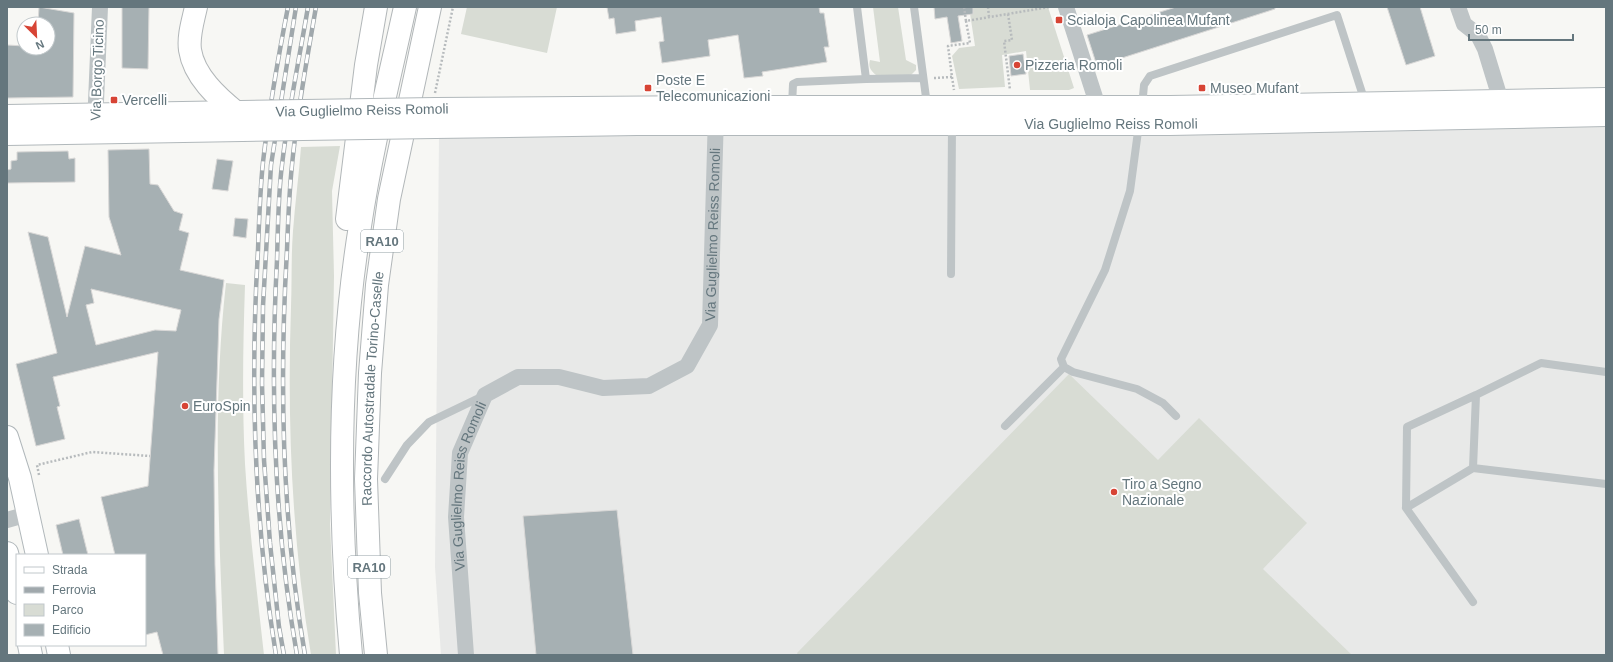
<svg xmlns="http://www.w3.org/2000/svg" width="1613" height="662" font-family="Helvetica,sans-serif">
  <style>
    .built { fill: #e8e9e8 }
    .green { fill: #d8dcd4 }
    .building { fill: #a6b0b3; stroke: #d9d8d7; fill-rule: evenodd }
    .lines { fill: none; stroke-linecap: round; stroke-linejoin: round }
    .secondary-casing { stroke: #b1b8bb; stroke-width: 24 }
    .highway-casing { stroke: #b2b7b9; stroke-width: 24 }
    .path { stroke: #b7bbbd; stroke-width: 2.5; stroke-dasharray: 2 2; stroke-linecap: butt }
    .lane { stroke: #bec4c6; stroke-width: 8 }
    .street { stroke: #bec4c6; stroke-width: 16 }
    .secondary { stroke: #fff; stroke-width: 22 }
    .highway { stroke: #fff; stroke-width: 22 }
    .rail-casing { stroke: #a0a8ac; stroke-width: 4.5 }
    .rail { stroke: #fff; stroke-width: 3; stroke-dasharray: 9; stroke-linecap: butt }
    .secondary-bridge-casing { stroke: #b1b8bb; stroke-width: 24; stroke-linecap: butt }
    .secondary-bridge { stroke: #fff; stroke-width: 22 }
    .poi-dot { fill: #d74435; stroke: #fff; stroke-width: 1.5 }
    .labels { text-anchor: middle; stroke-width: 4; stroke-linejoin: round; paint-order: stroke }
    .shield { fill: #fff; stroke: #929fa4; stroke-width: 1 }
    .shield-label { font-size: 13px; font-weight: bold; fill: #64767d }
    .poi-label { font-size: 14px; fill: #64767d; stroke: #fff; text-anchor: start }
    .street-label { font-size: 14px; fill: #64767d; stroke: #fff }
  </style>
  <rect width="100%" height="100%" fill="#f7f7f4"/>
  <path class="built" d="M1606,125V655H441L435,567L439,136Z"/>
  <path class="green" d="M467,7H557L547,53L461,34Z
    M873,7H898L906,60L916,65V70L910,76L876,75C871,71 868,67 870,60L880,62Z
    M969,7H1048L1074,88L1069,90H1030L1026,51L1002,55L1005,87L959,89L952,56L959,48L975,46Z
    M340,146L332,191L334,276L330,524L336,655H311C292,540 287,423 291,307C292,282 291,257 293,231C295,203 299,175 301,147Z
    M226,283L245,285C243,345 242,404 245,464C249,528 257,592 264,655H224C219,531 212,407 226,283Z
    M1069,374L1158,460L1199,418L1307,523L1263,569L1352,655H798L797,653Z"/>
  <path class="building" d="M39,7L74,13L73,97L7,98V45L24,46V48H48V24H38Z
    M122,7H149L148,69L122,68Z
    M607,7H819L820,13H824L829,47H824L827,62L762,72L763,76L744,78L738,35L708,40L710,56L662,63L659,42L664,41L661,17L635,21L636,31L616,34L614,18L609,19Z
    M934,7H973V14L958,16L962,41L951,43L947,17L935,19Z
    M1176,7H1275V9L1097,66L1087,35Z
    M1387,7H1420L1435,56L1406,65Z
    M1023,54L1026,74L1011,76L1009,56Z
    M149,149L150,184L158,185L174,211L183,214L179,230L189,233L180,270L224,280L219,319L214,470L215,565L218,655H163L157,632L145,635V555H115L101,497L148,486L158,352L53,377L60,406L57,407L65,439L36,446L16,364L57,353L28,232L48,237L67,317L85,246L121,255L109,217L108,150ZM91,289L181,310L176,331L155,330L96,345L86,305L94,303Z
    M68,151L69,159L75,158V182L7,183V170L11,169V161L17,160V152Z
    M217,159L233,161L228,191L212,189Z
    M235,218L248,219L246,238L233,236Z
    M617,510L633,655H536L523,516Z
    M79,519L88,555H63L56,525Z"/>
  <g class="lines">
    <defs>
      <g id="secondary">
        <path d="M436,109L716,107H1170L1606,99"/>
        <path d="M7,116L241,112"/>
        <path id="s2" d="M435,127L637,124H1170L1606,115"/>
        <path d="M7,134L242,130"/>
        <path d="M7,437L20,478L37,555"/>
        <path d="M7,553L17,593"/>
        <path d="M29,645L31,655"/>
        <path d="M57,645L59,655"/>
      </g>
      <g id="highway">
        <path d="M196,7C193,21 188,36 190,50C194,76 217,97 237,113"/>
        <path d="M347,219L366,65L376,7"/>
        <path d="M351,655C338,512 337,368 360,226C371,152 389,80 405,7"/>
        <path id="s3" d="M376,655L370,593L366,479L370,373L377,285L389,199L430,7"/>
      </g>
    </defs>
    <use href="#secondary" class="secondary-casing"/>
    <use href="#highway" class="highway-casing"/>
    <path class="path" d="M964,7L966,21
      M988,7L989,17
      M1008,14L1012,40L1004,41L1010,90
      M952,77L954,90
      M934,78L952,77L948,46L970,43L966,21L1049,7
      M435,93L453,7
      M39,475L37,465L92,452L150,456"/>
    <path class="lane" d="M857,7L866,79L923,78
      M914,7L927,105
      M792,106L793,84L797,82L866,79
      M1142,107L1144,85L1150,76L1337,15L1365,102
      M1139,124L1130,191L1105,270L1061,359L1064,367L1073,372L1137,389L1163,403L1176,416
      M951,274L952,124
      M1606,372L1541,363L1476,395L1473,468L1606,484
      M1005,426L1064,367
      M385,479L407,445L429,422L483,396
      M1406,508L1473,468
      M1473,602L1406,508L1407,427L1476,395"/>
    <g class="street">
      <path d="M1066,7L1101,116"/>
      <path d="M1458,7L1464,24L1478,35L1485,49L1504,111"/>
      <path d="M95,125L100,7"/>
      <path d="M7,520L28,514"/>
      <path id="s1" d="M466,655L456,517L460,453L485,395L518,377H559L603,388L649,386L687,366L710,325L716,114"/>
    </g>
    <use href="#secondary" class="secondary"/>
    <use href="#highway" class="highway"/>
    <defs>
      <path id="rail" d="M276,655C254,521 250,385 258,250C259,221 260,191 263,162C269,110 278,58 288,7
        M284,655L279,627L270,543L264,460L262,383L263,306L271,165L296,7
        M297,655C274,525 270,391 277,260C278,229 278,196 282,165C288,112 299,60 308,7
        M305,655C282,522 279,385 287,250C288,222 289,194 292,165C297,112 307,59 316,7"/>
    </defs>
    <use href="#rail" class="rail-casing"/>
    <use href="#rail" class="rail"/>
    <defs>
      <path id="secondary-bridge" d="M241,112L436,109
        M242,130L435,127"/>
    </defs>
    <use href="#secondary-bridge" class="secondary-bridge-casing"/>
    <use href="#secondary-bridge" class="secondary-bridge"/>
  </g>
  <g class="poi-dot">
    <rect x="1055" y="16" width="8" height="8" rx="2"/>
    <circle cx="1017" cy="65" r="4"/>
    <rect x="644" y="84" width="8" height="8" rx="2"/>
    <rect x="1198" y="84" width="8" height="8" rx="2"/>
    <rect x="110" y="96" width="8" height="8" rx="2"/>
    <circle cx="185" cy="406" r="4"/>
    <circle cx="1114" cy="492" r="4"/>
  </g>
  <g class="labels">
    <g class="shield">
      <rect x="361" y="230" width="42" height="22" rx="3"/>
      <rect x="348" y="556" width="42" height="22" rx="3"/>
    </g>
    <g class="shield-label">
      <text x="382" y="246">RA10</text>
      <text x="369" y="572">RA10</text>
    </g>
    <g class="poi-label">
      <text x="1067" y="25">Scialoja Capolinea Mufant</text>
      <text x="1025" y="70">Pizzeria Romoli</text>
      <text x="656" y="85">Poste E<tspan x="656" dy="16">Telecomunicazioni</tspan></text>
      <text x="1210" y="93">Museo Mufant</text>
      <text x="122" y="105">Vercelli</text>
      <text x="193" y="411">EuroSpin</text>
      <text x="1122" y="489">Tiro a Segno<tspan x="1122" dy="16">Nazionale</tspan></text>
    </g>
    <g class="street-label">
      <text transform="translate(97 70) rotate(-88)" y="5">Via Borgo Ticino</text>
      <text transform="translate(362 110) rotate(-1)" y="5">Via Guglielmo Reiss Romoli</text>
      <text dy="5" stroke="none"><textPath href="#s2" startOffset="676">Via Guglielmo Reiss Romoli</textPath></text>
      <text dy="5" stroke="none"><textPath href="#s1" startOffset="616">Via Guglielmo Reiss Romoli</textPath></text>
      <text dy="5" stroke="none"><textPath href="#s3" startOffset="267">Raccordo Autostradale Torino-Caselle</textPath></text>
      <text dy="5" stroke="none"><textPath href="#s1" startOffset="171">Via Guglielmo Reiss Romoli</textPath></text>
    </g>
  </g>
  <rect width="1613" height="662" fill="none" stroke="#64767d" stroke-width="16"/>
  <rect x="16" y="554" width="130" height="92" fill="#ffffff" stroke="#c1c8cb"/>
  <rect x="24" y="567" width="20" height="6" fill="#ffffff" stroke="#c1c8cb"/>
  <text x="52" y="574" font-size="12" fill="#64767d">Strada</text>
  <rect x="24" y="587" width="20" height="6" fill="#a0a8ac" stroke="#c1c8cb"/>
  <text x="52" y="594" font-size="12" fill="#64767d">Ferrovia</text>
  <rect x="24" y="604" width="20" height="12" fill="#d8dcd4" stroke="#c1c8cb"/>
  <text x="52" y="614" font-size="12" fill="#64767d">Parco</text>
  <rect x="24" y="624" width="20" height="12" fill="#a6b0b3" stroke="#c1c8cb"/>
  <text x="52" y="634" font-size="12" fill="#64767d">Edificio</text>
  <g transform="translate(36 36) rotate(156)"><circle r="19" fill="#ffffff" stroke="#c1c8cb"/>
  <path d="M0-3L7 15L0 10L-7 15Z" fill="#d74435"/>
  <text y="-6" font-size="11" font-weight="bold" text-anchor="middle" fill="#64767d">N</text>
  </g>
  <path d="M1469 34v6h104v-6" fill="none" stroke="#64767d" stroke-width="2"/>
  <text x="1475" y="34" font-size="12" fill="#64767d" stroke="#ffffff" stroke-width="3" paint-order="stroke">50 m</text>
</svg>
